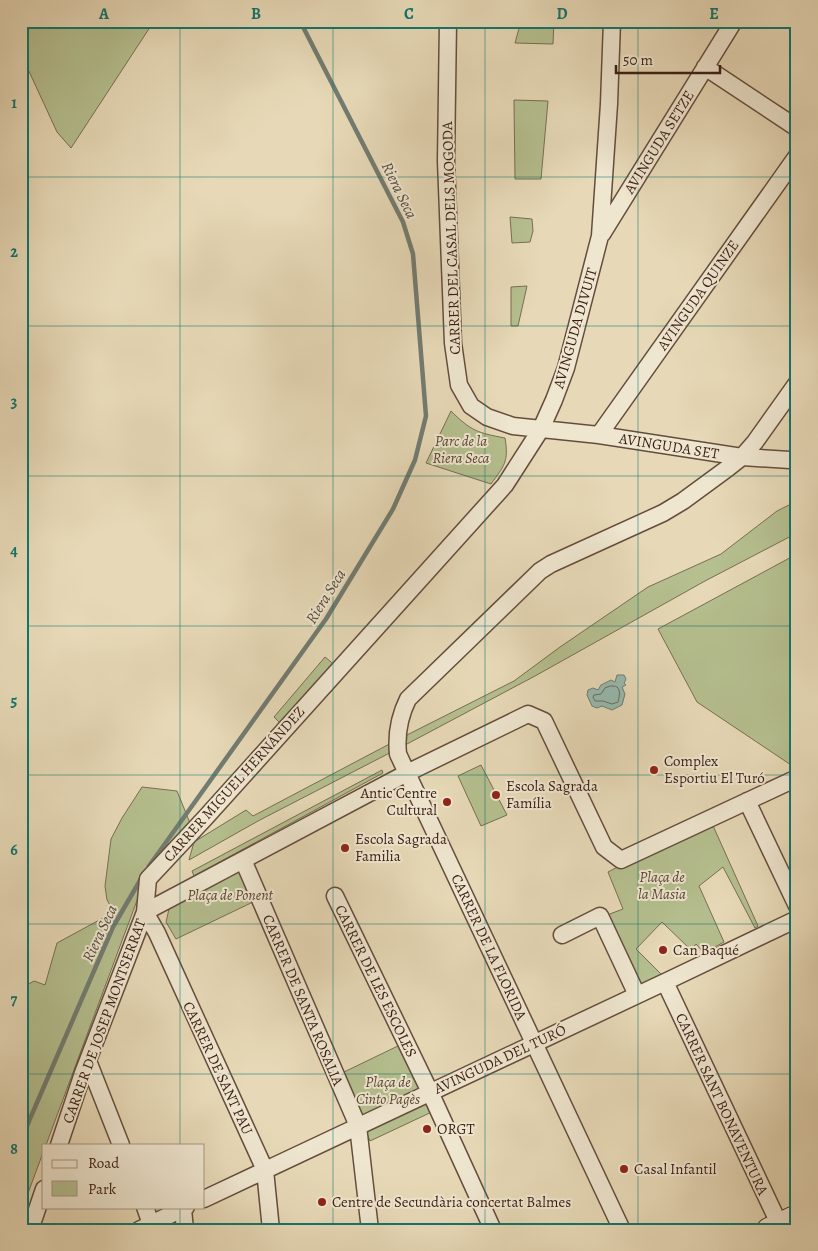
<svg xmlns="http://www.w3.org/2000/svg" width="818" height="1251" font-family="Alegreya,serif">
  <style>
    .green { fill: #b5bf8f; stroke: #786e52 }
    .water { fill: #97baaf; stroke: #727c71 }
    .lines { fill: none; stroke-linecap: round; stroke-linejoin: round }
    .shore { stroke: #686c62; stroke-width: 1 }
    .stream { stroke: #727c71; stroke-width: 4.5 }
    .minor-casing { stroke: #654d3d; stroke-width: 19 }
    .secondary-casing { stroke: #3a1e14; stroke-width: 26 }
    .minor { stroke: #efe6d0; stroke-width: 16 }
    .secondary { stroke: #efe6d0; stroke-width: 24 }
    .grid { fill: none; stroke: #0f766e; stroke-width: 1; stroke-opacity: 0.55 }
    .poi-dot { fill: #8f2418; stroke: #efe6d0; stroke-width: 2 }
    .labels { text-anchor: middle; stroke-width: 4; stroke-linejoin: round; paint-order: stroke }
    .street-label { font-size: 15px; fill: #3a1e14; stroke: #efe6d0 }
    .park-label { font-size: 15px; font-style: italic; fill: #594633; stroke: #efe6d0 }
    .poi-label { font-size: 15px; fill: #3a1e14; stroke: #efe6d0; text-anchor: start }
    .water-label { font-size: 16px; font-style: italic; fill: #564d42; stroke: #efe6d0 }
    .neatline { fill: none; stroke: #0f766e; stroke-width: 2 }
    .grid-label { font-size: 16px; text-anchor: middle; font-weight: bold; fill: #0f766e }
  </style>
  <rect width="100%" height="100%" fill="#e7d9b7"/>
  <filter id="stains"><feTurbulence type="fractalNoise" baseFrequency=".004" numOctaves="4"/><feColorMatrix values="0 0 0 0 .2 0 0 0 0 .09 0 0 0 0 .02 0 0 0 .5 -.17"/></filter>
  <radialGradient id="worn" r=".72"><stop offset=".6" stop-color="#630" stop-opacity="0"/><stop offset="1" stop-color="#630" stop-opacity=".3"/></radialGradient>
  <path class="green" d="M21,21H154L71,148L57,132L21,54Z
    M521,21H554L553,44L515,43Z
    M514,100L548,101L541,179H515Z
    M510,217L532,219L533,231L530,242L512,243Z
    M527,286L518,326H511V287Z
    M451,411C471,431 478,433 505,438C509,462 504,466 491,484L426,463Z
    M797,501V533L705,581L535,676L407,744L258,821L189,860L194,842L246,810L253,816L397,740L514,681L560,647L648,587L721,554L777,511Z
    M797,554V767H794L697,702L658,629Z
    M325,657L336,666L283,726L274,717Z
    M481,765L507,815L481,826L458,776Z
    M382,770L383,773L194,876L192,871Z
    M142,787L177,791L190,823L145,879L46,1145H44V1150L21,1212V988L34,981L45,985L57,943L114,912L107,900L105,886L111,839L122,818Z
    M710,819L758,926L755,928L723,867L699,886L724,942L704,953L696,944L691,950L662,922L636,949L664,977L639,987L607,915L623,909L608,872Z
    M239,871L253,902L176,939L166,922L169,909Z
    M404,1043L436,1110L370,1141L342,1073Z"/>
  <path class="water" d="M617,675H624L626,679L624,683L626,685L622,687L625,694L622,705L612,710L602,706L597,708L592,706L587,695L588,690L593,688L598,690L601,685L611,680L615,682Z"/>
  <g class="lines">
    <path class="shore" d="M611,686C613,686 615,686 617,687C621,690 619,698 618,702L612,704L603,701H595L593,697L594,695L601,694L605,688Z"/>
    <path class="stream" d="M149,866L326,619L393,509L415,460L426,416L413,254L403,222L300,21
      M21,1146L26,1128L113,927L142,877"/>
    <defs>
      <path id="minor" d="M448,21L446,161L453,343L459,385L471,406L487,417L513,426L599,435L742,457L790,460L797,459
        M705,67L797,128
        M602,234L734,21
        M599,435L797,156
        M747,801L797,906
        M243,860L358,1126L370,1230
        M335,896L430,1092L493,1230
        M562,935L600,916L637,995
        M665,982L782,1230
        M88,1061L121,1145
        M59,1145L83,1073L145,912L148,879L206,817L505,485L541,429L554,400L566,368L600,236L609,104L612,21
        M204,1199L665,982L797,919
        M145,1207L151,1224
        M183,1209L185,1230
        M30,1230L44,1189
        M139,1230L186,1207
        M271,1230L265,1170L157,933L145,912L407,773L528,714L544,721L604,847L621,860L797,778
        M622,1230L398,754C396,734 399,717 408,699L540,571L551,564L663,513L683,501L728,468L742,457L755,442L797,383"/>
      <path id="secondary" d="M769,1230L797,1217"/>
    </defs>
    <use href="#minor" class="minor-casing"/>
    <use href="#secondary" class="secondary-casing"/>
    <use href="#minor" class="minor"/>
    <use href="#secondary" class="secondary"/>
  </g>
  <path class="grid" d="M180,21V1145M333,21V1230M485,21V1230M638,21V1230M21,177H797M21,326H797M21,476H797M21,626H797M21,775H797M21,924H797M21,1074H797M180,1207V1230"/>
  <g class="poi-dot">
    <circle cx="654" cy="770" r="5"/>
    <circle cx="496" cy="795" r="5"/>
    <circle cx="447" cy="802" r="5"/>
    <circle cx="345" cy="848" r="5"/>
    <circle cx="663" cy="950" r="5"/>
    <circle cx="427" cy="1129" r="5"/>
    <circle cx="624" cy="1169" r="5"/>
    <circle cx="322" cy="1202" r="5"/>
  </g>
  <g class="labels">
    <g class="street-label">
      <text transform="translate(659 142) rotate(-58)" y="5">AVINGUDA SETZE</text>
      <text transform="translate(451 238) rotate(-92)" y="5">CARRER DEL CASAL DELS MOGODA</text>
      <text transform="translate(698 295) rotate(-55)" y="5">AVINGUDA QUINZE</text>
      <text transform="translate(575 328) rotate(-74)" y="5">AVINGUDA DIVUIT</text>
      <text transform="translate(669 446) rotate(9)" y="5">AVINGUDA SET</text>
      <text transform="translate(234 784) rotate(-48)" y="5">CARRER MIGUEL HERNÁNDEZ</text>
      <text transform="translate(489 947) rotate(65)" y="5">CARRER DE LA FLORIDA</text>
      <text transform="translate(376 981) rotate(64)" y="5">CARRER DE LES ESCOLES</text>
      <text transform="translate(303 1000) rotate(67)" y="5">CARRER DE SANTA ROSALIA</text>
      <text transform="translate(104 1021) rotate(-70)" y="5">CARRER DE JOSEP MONTSERRAT</text>
      <text transform="translate(500 1059) rotate(-25)" y="5">AVINGUDA DEL TURÓ</text>
      <text transform="translate(218 1068) rotate(65)" y="5">CARRER DE SANT PAU</text>
      <text transform="translate(722 1104) rotate(65)" y="5">CARRER SANT BONAVENTURA</text>
    </g>
    <g class="park-label">
      <text x="461" y="446">Parc de la<tspan x="461" dy="17">Riera Seca</tspan></text>
      <text x="662" y="882">Plaça de<tspan x="662" dy="17">la Masia</tspan></text>
      <text x="230" y="900">Plaça de Ponent</text>
      <text x="388" y="1087">Plaça de<tspan x="388" dy="17">Cinto Pagès</tspan></text>
    </g>
    <g class="poi-label">
      <text x="664" y="766">Complex<tspan x="664" dy="17">Esportiu El Turó</tspan></text>
      <text x="506" y="791">Escola Sagrada<tspan x="506" dy="17">Família</tspan></text>
      <text x="437" y="798" text-anchor="end">Antic Centre<tspan x="437" dy="17">Cultural</tspan></text>
      <text x="355" y="844">Escola Sagrada<tspan x="355" dy="17">Familia</tspan></text>
      <text x="673" y="955">Can Baqué</text>
      <text x="437" y="1134">ORGT</text>
      <text x="634" y="1174">Casal Infantil</text>
      <text x="332" y="1207">Centre de Secundària concertat Balmes</text>
    </g>
    <g class="water-label">
      <text transform="translate(400 190) rotate(64)" y="6">Riera Seca</text>
      <text transform="translate(325 596) rotate(-58)" y="6">Riera Seca</text>
      <text transform="translate(99 933) rotate(-65)" y="6">Riera Seca</text>
    </g>
  </g>
  <rect width="818" height="1251" fill="none" stroke="#e7d9b7" stroke-width="55"/>
  <rect x="42" y="1144" width="162" height="65" fill="#efe6d0" stroke="#a79685"/>
  <rect x="52" y="1160" width="25" height="8" fill="#efe6d0" stroke="#a79685"/>
  <text x="88" y="1168" font-size="15" fill="#3a1e14">Road</text>
  <rect x="52" y="1181" width="25" height="15" fill="#b5bf8f" stroke="#a79685"/>
  <text x="88" y="1194" font-size="15" fill="#3a1e14">Park</text>
  <path d="M616 65v8h104v-8" fill="none" stroke="#3a1e14" stroke-width="2.5"/>
  <text x="623" y="65" font-size="15" fill="#3a1e14" stroke="#efe6d0" stroke-width="4" paint-order="stroke">50 m</text>
  <rect x="28" y="28" width="762" height="1196" class="neatline"/>
  <g class="grid-label">
    <text x="104" y="19">A</text>
    <text x="256" y="19">B</text>
    <text x="409" y="19">C</text>
    <text x="562" y="19">D</text>
    <text x="714" y="19">E</text>
    <text x="14" y="108">1</text>
    <text x="14" y="257">2</text>
    <text x="14" y="407">3</text>
    <text x="14" y="556">4</text>
    <text x="14" y="706">5</text>
    <text x="14" y="855">6</text>
    <text x="14" y="1005">7</text>
    <text x="14" y="1154">8</text>
  </g>
  <rect width="100%" height="100%" filter="url(#stains)"/>
  <rect width="100%" height="100%" fill="url(#worn)"/>
</svg>
